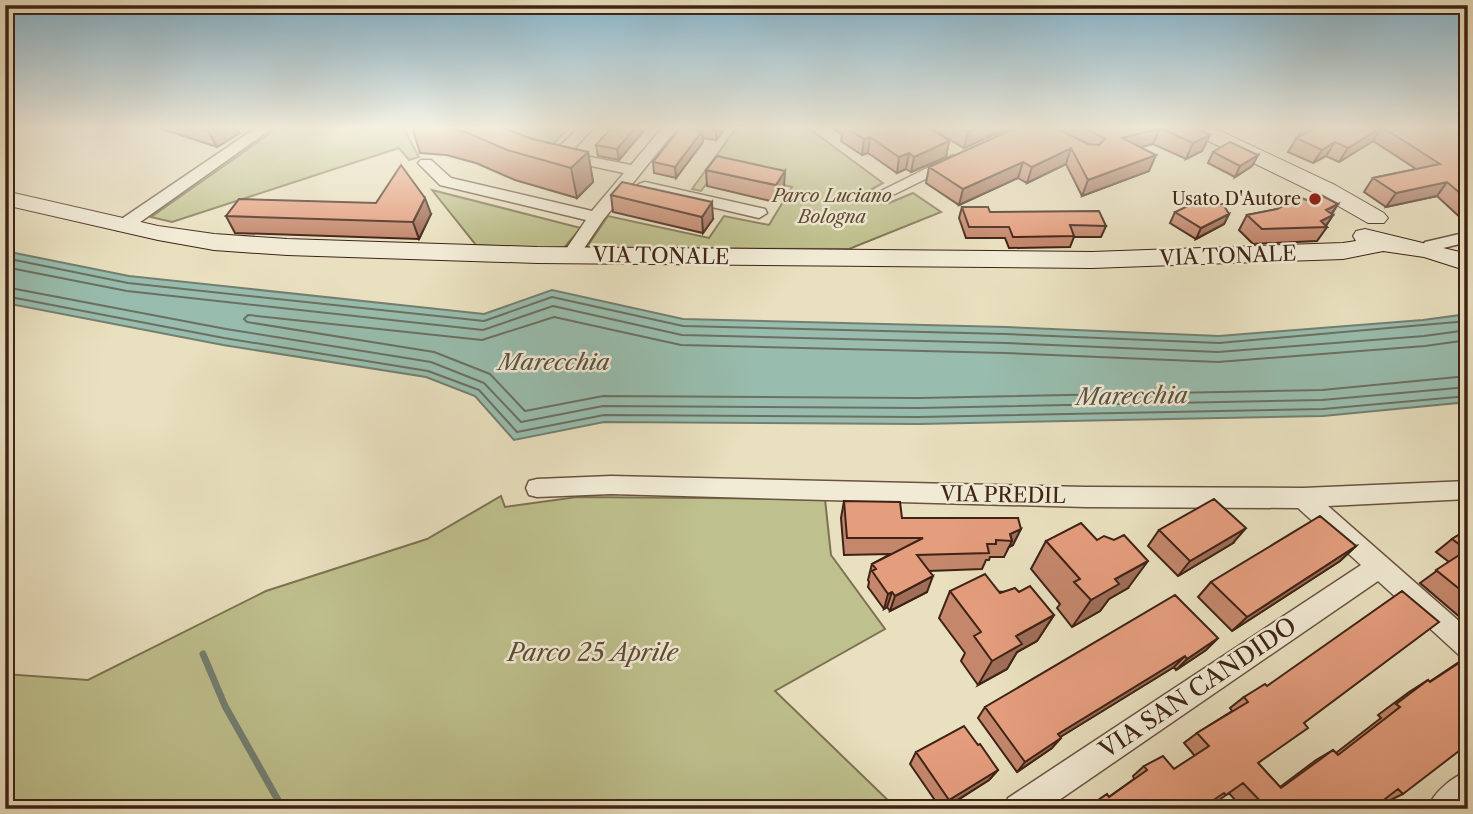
<svg xmlns="http://www.w3.org/2000/svg" width="1473" height="814" font-family="'Libre Caslon Text',serif">
  <style>
    .green { fill: #bec08d; stroke: #7e7252; stroke-width: 2 }
    .water { fill: #98bdae; stroke: #747f71; stroke-width: 2 }
    .lines { fill: none; stroke-linecap: round; stroke-linejoin: round }
    .shore { stroke: #6c7062; stroke-width: 2 }
    .stream { stroke: #747f71; stroke-width: 7 }
    .street-casing { stroke: #6a5240; stroke-width: 3 }
    .secondary-casing { stroke: #3f2316; stroke-width: 2 }
    .street { fill: #f1ebd5; fill-rule: evenodd }
    .secondary { fill: #f1ebd5; fill-rule: evenodd }
    .wall { fill: #c4876c; stroke: #3f2316; stroke-width: 2 }
    .shaded-wall { fill: #a06e58; stroke: #3f2316; stroke-width: 2 }
    .building { fill: #e49d7d; stroke: #3f2316; stroke-width: 2 }
    .poi-dot { fill: #8f2418; stroke: #f1ebd5; stroke-width: 2.5 }
    .labels { text-anchor: middle; stroke-width: 5; stroke-linejoin: round; paint-order: stroke }
    .far-park-label { font-size: 18px; font-style: italic; fill: #5f4a34; stroke: #f1ebd5 }
    .far-poi-label { font-size: 18px; fill: #3f2316; stroke: #f1ebd5; text-anchor: end }
    .street-label { font-size: 21px; fill: #3f2316; stroke: #f1ebd5 }
    .water-label { font-size: 23px; font-style: italic; fill: #5a5144; stroke: #f1ebd5 }
    .near-park-label { font-size: 24px; font-style: italic; fill: #5f4a34; stroke: #f1ebd5 }
    .near-street-label { font-size: 24px; fill: #3f2316; stroke: #f1ebd5 }
  </style>
  <rect width="100%" height="100%" fill="#e9e0bf"/>
  <filter id="stains"><feTurbulence type="fractalNoise" baseFrequency=".00286" numOctaves="4"/><feColorMatrix values="0 0 0 0 .2 0 0 0 0 .09 0 0 0 0 .02 0 0 0 .5 -.17"/></filter>
  <radialGradient id="worn" r=".72"><stop offset=".6" stop-color="#630" stop-opacity="0"/><stop offset="1" stop-color="#630" stop-opacity=".3"/></radialGradient>
  <path class="green" d="M279,127H403L419,157L409,160L399,148L172,222L151,217Z
    M469,127H570L550,147Z
    M737,127H807L883,183L872,189L889,203L913,193L941,212L849,249L586,248L608,216L709,238L724,216L769,225L792,187L717,170L701,191L692,189Z
    M432,190L581,228L563,249L476,245Z
    M501,496L505,507L577,497L825,499L831,555L885,629L775,691L897,809H5V674L88,680L266,591L427,539Z"/>
  <path class="water" d="M5,251L129,276L484,314L552,290L683,319L1006,327L1219,336L1423,320L1468,314V402L1323,416L919,424L604,422L514,440L475,396L426,377L223,345L5,303Z"/>
  <g class="lines">
    <path class="shore" d="M5,258L128,283L484,321L552,297L683,326L1006,334L1219,343L1468,321
      M5,267L127,291L483,330L553,306L682,335L1006,343L1218,352L1424,336L1468,330
      M5,287L226,329L431,362L484,383L521,422L603,406L919,408L1322,400L1468,387
      M5,296L224,338L428,371L479,390L517,432L604,415L919,417L1323,409L1468,396
      M1468,340L1425,346L1218,362L1005,353L681,345L554,317L482,340L248,315L244,319L247,322L434,352L490,374L525,411L603,396L919,398L1322,390L1468,376"/>
    <path class="stream" d="M203,654L225,706L283,809"/>
    <defs>
      <path id="street" d="M257,127H274L129,230H117L115,226L117,222Z
        M579,127H594L570,153L631,165L663,127H678L603,220L577,259L571,261L562,255L586,220L440,185L418,163L421,160H431L451,178L592,211L624,173L554,158L551,155Z
        M953,155L961,160L958,163L895,194H883L881,191Z
        M645,182L765,209L767,213L759,218L639,190L637,187L639,184Z
        M1468,232V242L1431,251L1422,246L1425,242Z
        M611,476L1086,487L1303,488L1468,481V499L1328,506L1468,629V658L1459,655L1378,581L1046,809H1004L1008,798L1361,565L1298,508L1086,507L611,494L537,497L529,495L526,488L529,481L537,479Z
        M1468,771V806L1465,809H1427C1434,792 1451,778 1468,771Z"/>
      <path id="secondary" d="M1185,127H1212L1335,185L1384,213L1388,218L1384,223H1368L1319,195L1188,131Z
        M5,191L158,226L214,234L287,239L537,247L1092,252L1343,243L1356,241L1353,236L1356,231L1365,229L1468,254V271L1424,257L1383,251L1343,259L1092,268L537,263L287,255L214,250L158,240L5,205Z"/>
    </defs>
    <use href="#street" class="street-casing"/>
    <use href="#secondary" class="secondary-casing"/>
    <use href="#street" class="street"/>
    <use href="#secondary" class="secondary"/>
  </g>
  <path class="wall" d="M161,127H237L240,133L217,147L162,129Z
    M412,127H501L532,139L588,152L593,182L577,198L515,180L476,163L446,155L420,153Z
    M647,127L619,160L598,156L596,145Z
    M696,127H726L716,140L702,138L703,142L676,178L654,173L653,162L696,130Z
    M830,127H928L949,141L946,157L911,172L906,169L897,173L868,153L862,155L841,141L842,134Z
    M929,127H1011L964,148Z
    M1018,127H1194L1210,135L1202,151L1186,159L1153,144L1140,147L1149,171L1082,196L1066,164L1027,183L1018,178L959,205L926,183L929,167Z
    M1468,127V221H1464L1437,196L1386,207L1364,192L1373,178L1416,169L1373,141L1339,162L1326,156L1313,163L1288,152L1303,128Z
    M1213,152L1258,155L1252,166L1235,177L1208,163Z
    M706,170L784,187L775,202L707,186Z
    M611,195L713,219L703,233L613,212Z
    M1306,200L1338,204L1332,214L1333,215L1326,226L1327,227L1317,241L1253,244L1239,230L1247,215L1277,209Z
    M962,207L990,212L1106,226L1101,237H1074L1070,247L1009,248L1005,238H966L959,218Z
    M1175,212L1229,214L1224,224L1196,239L1170,223Z
    M431,214L419,239L235,233L226,216Z
    M844,501L902,518H1018L1013,545L1009,547L1004,557H990L989,560H986L982,569L929,571L927,592L890,611L887,607L884,609L868,587L869,582L868,580L872,564L891,554L844,555L841,518Z
    M1468,529V624L1420,583L1449,562L1436,552L1452,539Z
    M1159,530L1233,543L1178,576L1148,546Z
    M1046,541L1128,588L1109,599L1100,611L1072,627L1057,608L1060,604L1031,569Z
    M1356,546L1340,561L1232,631L1198,597L1211,582Z
    M950,591L1019,592L1054,615L1037,641L1017,652L1007,669L978,685L961,661L965,653L939,618Z
    M1218,638L1206,650L1176,670L1174,667L1060,737L1052,748L1017,772L978,718L985,707Z
    M1468,656L1403,794L1384,803L1382,801L1372,809H1243L1229,793L1212,805L1209,802L1109,797L1134,779L1133,776L1144,766L1174,769L1195,756L1184,743L1197,733L1232,711L1230,708L1244,697L1304,723L1258,763L1280,787L1316,760L1333,750L1336,753L1381,718L1378,715L1409,692L1428,680L1429,682Z
    M978,745L998,770L989,780L944,809H941L910,764L916,752Z"/>
  <path class="shaded-wall" d="M206,127H237L240,133L217,147Z
    M636,127H647L619,160L617,149Z
    M718,127H726L716,140V130Z
    M980,127H1011L964,148L968,132Z
    M1382,127L1373,141L1339,162L1348,148Z
    M1160,128L1153,144L1116,154L1122,138Z
    M702,131L703,142L676,178L675,167Z
    M1210,135L1202,151L1186,159L1193,143Z
    M870,137L868,153L862,155L864,139Z
    M949,141L946,157L911,172L914,157Z
    M1335,142L1326,156L1313,163L1322,150Z
    M1071,148L1066,164L1027,183L1032,167Z
    M588,152L593,182L577,198L571,168Z
    M909,153L906,169L897,173L899,157Z
    M1156,155L1149,171L1082,196L1088,180Z
    M1258,155L1252,166L1235,177L1240,166Z
    M1023,162L1018,178L959,205L963,189Z
    M785,171L784,187L775,202L776,185Z
    M1447,182L1437,196L1386,207L1396,193Z
    M425,198L431,214L419,239L413,222Z
    M712,202L713,219L703,233L702,217Z
    M1338,204L1330,216L1333,215L1325,227H1317L1326,210Z
    M1229,214L1224,224L1196,239L1201,228Z
    M1246,528L1233,543L1178,576L1190,561Z
    M1021,529L1013,545L1009,547L1012,541L1010,534Z
    M1356,546L1340,561L1232,631L1247,617Z
    M1148,561L1128,588L1109,599L1100,611L1072,627L1091,600L1115,579Z
    M933,576L927,592L890,611L895,596Z
    M892,592L887,607L884,609L888,594Z
    M1054,615L1037,641L1017,652L1007,669L978,685L992,661L1016,636Z
    M1218,638L1206,650L1176,670L1187,659Z
    M1185,656L1174,667L1049,744L1058,734Z
    M1061,738L1052,748L1017,772L1025,762Z
    M998,770L989,780L943,809L949,800Z"/>
  <path class="building" d="M444,127H501L532,139L588,152L571,168L507,150L468,133Z
    M612,127H636L617,149L596,145Z
    M681,127L702,131L675,167L653,162Z
    M703,127H718L716,130Z
    M845,127H928L949,141L914,157L909,153L899,157L870,137L864,139Z
    M959,127H980L968,132Z
    M1018,127H1054L1088,144L1099,145L1105,139L1084,127H1194L1210,135L1193,143L1160,128L1122,138L1156,155L1088,180L1071,148L1032,167L1023,162L963,189L929,167Z
    M1304,127H1382L1348,148L1335,142L1322,150L1296,138L1309,131L1303,128Z
    M1382,127H1468V200L1447,182L1396,193L1373,178L1440,164Z
    M1230,142L1258,155L1240,166L1213,152Z
    M717,156L785,171L776,185L706,170Z
    M401,165L425,198L413,222L226,216L239,199L376,203Z
    M622,182L712,202L702,217L611,195Z
    M1319,194L1338,204L1326,210L1333,215L1321,221L1327,227L1262,229L1247,215L1277,209L1300,197L1306,200Z
    M1192,204H1223L1229,214L1201,228L1175,212Z
    M962,207H988L990,212L1099,211L1106,226L1070,225L1074,236L1013,237L1009,227H969Z
    M1214,499L1246,528L1190,561L1159,530Z
    M844,501L900,502L902,518H1018L1021,529L1010,534L1012,541L996,540V544H987L989,553L917,555L933,576L895,596L892,592L888,594L872,571L876,569L872,564L923,538H847Z
    M1320,516L1356,546L1247,617L1211,582Z
    M1081,523L1097,540L1104,536L1114,540L1124,535L1148,561L1115,579L1119,584L1091,600L1074,582L1080,579L1046,541Z
    M1468,529V596L1436,570L1467,550L1452,539Z
    M985,574L1000,593L1015,588L1019,592L1030,586L1054,615L1016,636L1022,644L992,661L974,636L981,632L950,591Z
    M1402,591L1439,622L1304,723L1308,728L1258,763L1281,788L1333,750L1338,755L1400,707L1396,704L1428,680L1430,682L1468,657V744L1403,794L1398,789L1372,809H1259L1264,805L1243,783L1226,795L1224,793L1200,809H1085L1107,794L1109,797L1147,770L1144,766L1163,756L1174,769L1209,746L1197,733L1248,702L1244,697L1265,684L1267,686Z
    M1175,595L1218,638L1187,659L1185,656L1058,734L1061,738L1025,762L985,707Z
    M964,726L978,745L980,744L998,770L949,800L916,752Z"/>
  <linearGradient id="sky" x2="0" y2="1"><stop stop-color="#88b8d1"/><stop offset="0.53" stop-color="#f5f1e2"/><stop offset="1" stop-color="#f5f1e2" stop-opacity="0"/></linearGradient>
  <rect width="1473" height="241" fill="url(#sky)"/>
  <circle class="poi-dot" cx="1315" cy="199" r="7"/>
  <g class="labels">
    <g class="far-park-label">
      <text x="832" y="202">Parco Luciano<tspan x="832" dy="21">Bologna</tspan></text>
    </g>
    <g class="far-poi-label">
      <text x="1301" y="205">Usato D'Autore</text>
    </g>
    <g class="street-label">
      <text transform="translate(661 256) rotate(1)" y="7">VIA TONALE</text>
      <text transform="translate(1228 256) rotate(-2)" y="7">VIA TONALE</text>
      <text transform="translate(1003 495) rotate(1)" y="7">VIA PREDIL</text>
    </g>
    <g class="water-label">
      <text x="554" y="370">Marecchia</text>
      <text transform="translate(1132 396) rotate(-1)" y="8">Marecchia</text>
    </g>
    <g class="near-park-label">
      <text x="593" y="661">Parco 25 Aprile</text>
    </g>
    <g class="near-street-label">
      <text transform="translate(1198 688) rotate(-34)" y="8">VIA SAN CANDIDO</text>
    </g>
  </g>
  <rect width="1473" height="814" fill="none" stroke="#e9e0bf" stroke-width="28"/>
  <rect x="7" y="7" width="1459" height="800" fill="none" stroke="#3f2316" stroke-width="3.5"/>
  <rect x="14" y="14" width="1445" height="786" fill="none" stroke="#3f2316" stroke-width="2"/>
  <rect width="100%" height="100%" filter="url(#stains)"/>
  <rect width="100%" height="100%" fill="url(#worn)"/>
</svg>
